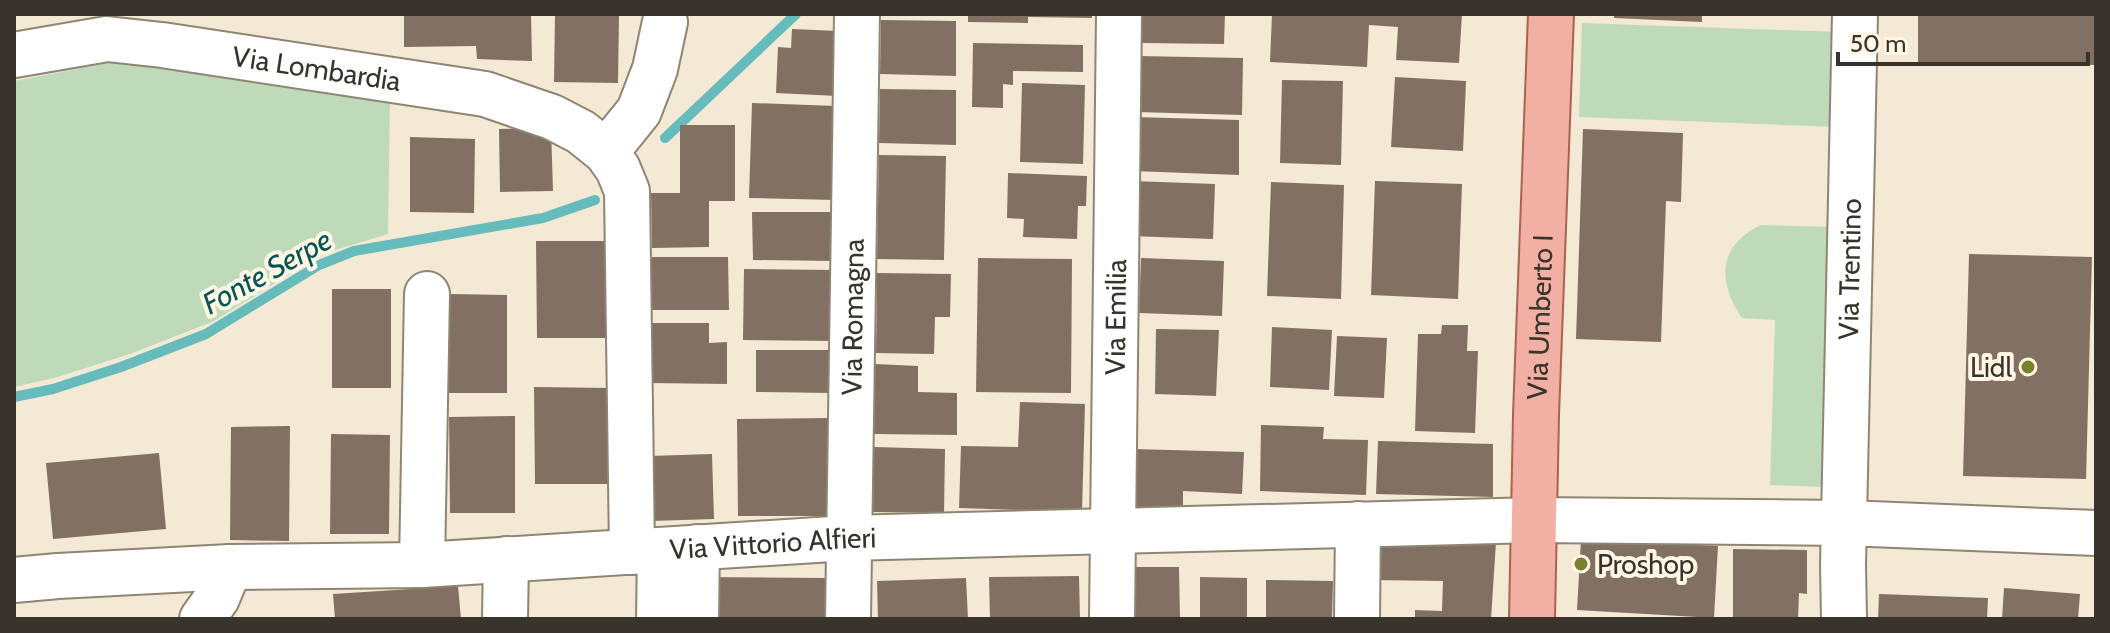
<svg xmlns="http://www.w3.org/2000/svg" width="2110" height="633" font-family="Cabin,sans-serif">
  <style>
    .green { fill: #bfdab9 }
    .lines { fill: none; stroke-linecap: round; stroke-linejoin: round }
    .stream { stroke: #66bbbc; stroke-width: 10 }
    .building { fill: #827163 }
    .minor-casing { stroke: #8f8572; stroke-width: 48 }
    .major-casing { stroke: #aa6251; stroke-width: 48 }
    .minor { stroke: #fff; stroke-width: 44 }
    .major { stroke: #f1b0a3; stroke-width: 44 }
    .poi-dot { fill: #78822e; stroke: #fff6e5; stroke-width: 3 }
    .labels { text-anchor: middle; stroke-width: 8; stroke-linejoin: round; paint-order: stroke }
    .street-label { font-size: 28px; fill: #38342c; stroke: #fff6e5 }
    .poi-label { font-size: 28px; fill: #38342c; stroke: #fff6e5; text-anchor: end }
    .water-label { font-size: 30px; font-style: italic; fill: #055556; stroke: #fff6e5 }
  </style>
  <rect width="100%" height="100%" fill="#f3e9d4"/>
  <path class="green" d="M1582,23L1841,32L1837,127L1579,117Z
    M129,59L390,100L388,234L322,254L214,321L130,354L54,378L14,387V81Z
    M1761,225L1834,227L1824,487L1770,485L1775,320L1742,318C1717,282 1718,245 1761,225Z"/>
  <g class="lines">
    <path class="stream" d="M665,138L796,14
      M14,397L53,389L121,367L206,334L319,265L354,251L543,218L595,200"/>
  </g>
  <path class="building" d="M404,14H531L532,61L477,59L476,46L404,47Z
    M555,14H619L618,83L554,82Z
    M968,14H1092V18L1028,17V23L968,22Z
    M1142,14H1225L1224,44L1142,43Z
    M1272,14H1462L1459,63L1396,60L1398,27L1369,25L1367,67L1270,62Z
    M1614,14H1702V22L1614,18Z
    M1918,14H2096V65L1918,62Z
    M881,20L956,21V76L880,74Z
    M792,29L838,31L837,96L776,93L778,47L791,48Z
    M973,43L1083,45V72L1013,71V85L1003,84V108L972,107Z
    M1138,56L1243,58L1242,115L1137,112Z
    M1395,77L1466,81L1463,151L1391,147Z
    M1282,80L1343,81L1341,165L1280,163Z
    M1022,83L1085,85L1083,164L1020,162Z
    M880,89L956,90V145L879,143Z
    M752,103L836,106L835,200L749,198Z
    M1134,117L1239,120V175L1133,171Z
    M680,125H735V201H709V247L652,248L651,193H680Z
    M551,128L553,191L500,192L499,129Z
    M1583,129L1683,133L1681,202L1666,201L1661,342L1576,339Z
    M410,137L475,139L474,213L410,212Z
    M879,155L946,156L944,260L877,259Z
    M1008,173L1087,176L1086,206H1078L1077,239L1023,237L1024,219L1007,218Z
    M1132,181L1215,184L1213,239L1130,236Z
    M1375,181L1462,184L1458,299L1371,295Z
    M1271,182L1344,185L1341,299L1267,296Z
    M752,212H835L834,261L753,260Z
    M536,241H611L610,338H537Z
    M1969,254L2092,257L2086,479L1963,476Z
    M652,257H728L729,310H652Z
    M978,258L1072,259L1071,393L976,392Z
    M1141,258L1224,261L1222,316L1139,313Z
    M744,269L834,270L833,341L743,340Z
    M877,273L951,274L950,317H935L934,354L876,353Z
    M332,289H391V388H332Z
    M449,294L507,295V393H448Z
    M651,323H709V343L727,342V384L650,383Z
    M1442,325H1468L1467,351H1478L1475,433L1415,431L1418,334H1441Z
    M1272,327L1332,330L1329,390L1270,387Z
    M1156,329L1219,330L1216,396L1155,394Z
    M1337,336L1387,338L1384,398L1334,396Z
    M756,350H832V393L756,392Z
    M875,364L918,366V392L957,393V435L874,434Z
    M534,387L609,388V484H535Z
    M1020,402L1085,404L1082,512L959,508L961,446L1018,447Z
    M515,416V513H450L449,417Z
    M831,418L830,516H738L737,419Z
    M1261,425L1324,427L1323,439L1368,440L1366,495L1260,491Z
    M290,426L289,541L230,540L231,427Z
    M331,434L390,435L389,534H330Z
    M1378,441L1493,444V497L1376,494Z
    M874,447L945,449L944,513L873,512Z
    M1133,449L1244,452L1242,494L1183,491V509H1132Z
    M159,453L166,529L53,539L46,463Z
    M712,454L714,519L651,521L649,456Z
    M1374,539L1496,542L1491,619H1415V610L1442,611L1443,581L1373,580Z
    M1581,539L1718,546L1714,618L1577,610Z
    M1733,549L1807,550V594L1799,593L1798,619H1733Z
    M1127,567H1179L1180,619H1128Z
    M1079,576L1080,619H990L989,577Z
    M703,577L825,578V619H703Z
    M1200,577L1247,578V619H1200Z
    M966,578L968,619H878L877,581Z
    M1266,580L1333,581L1332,619H1266Z
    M458,586L461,619H335L333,594Z
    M2004,588L2080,594L2078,619H2002Z
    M1879,594L1988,598L1987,619H1878Z"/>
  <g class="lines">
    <defs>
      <g id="minor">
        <path id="s1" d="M14,55L107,39L162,45L485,94L552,117L581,132L606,152L618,169L627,191L632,552"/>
        <path d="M606,152L639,111L655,69L665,22"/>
        <path d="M422,565L427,294"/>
        <path id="s2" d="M14,580L58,576L230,567L422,565L848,538L1534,520L1845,523L2096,533"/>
        <path d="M202,619L217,598L230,567"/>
        <path d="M505,619L506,559"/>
        <path d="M659,619L660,550"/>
        <path d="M696,619L697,547"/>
        <path id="s3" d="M848,619L857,14"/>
        <path id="s4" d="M1112,619L1119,14"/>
        <path d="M1357,619L1358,524"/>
        <path id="s5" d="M1844,619L1843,565L1855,14"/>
      </g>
      <g id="major">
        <path id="s6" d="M1532,619L1536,415L1551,14"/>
      </g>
    </defs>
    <use href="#minor" class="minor-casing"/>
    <use href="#major" class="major-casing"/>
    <use href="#minor" class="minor"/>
    <use href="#major" class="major"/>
  </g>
  <g class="poi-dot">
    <circle cx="2028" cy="367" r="8"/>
    <circle cx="1581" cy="564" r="8"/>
  </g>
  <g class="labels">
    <g class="street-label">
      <text dy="10" stroke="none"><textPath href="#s1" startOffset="306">Via Lombardia</textPath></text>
      <text dy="10" stroke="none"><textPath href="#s5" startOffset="350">Via Trentino</textPath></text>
      <text dy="10" stroke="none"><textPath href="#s3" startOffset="302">Via Romagna</textPath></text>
      <text dy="10" stroke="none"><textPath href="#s4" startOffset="302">Via Emilia</textPath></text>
      <text dy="10" stroke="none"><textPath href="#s6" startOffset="302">Via Umberto I</textPath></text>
      <text dy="10" stroke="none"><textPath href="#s2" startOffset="760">Via Vittorio Alfieri</textPath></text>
    </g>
    <g class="poi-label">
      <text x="2012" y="377">Lidl</text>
      <text x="1597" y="574" text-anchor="start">Proshop</text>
    </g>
    <g class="water-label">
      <text transform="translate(267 272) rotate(-29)" y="10">Fonte Serpe</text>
    </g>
  </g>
  <rect width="2110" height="633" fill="none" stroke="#38342c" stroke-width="32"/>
  <path d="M1838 52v12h250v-12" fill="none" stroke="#38342c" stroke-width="4"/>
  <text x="1850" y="52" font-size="24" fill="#38342c" stroke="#fff6e5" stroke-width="6" paint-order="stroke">50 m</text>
</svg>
